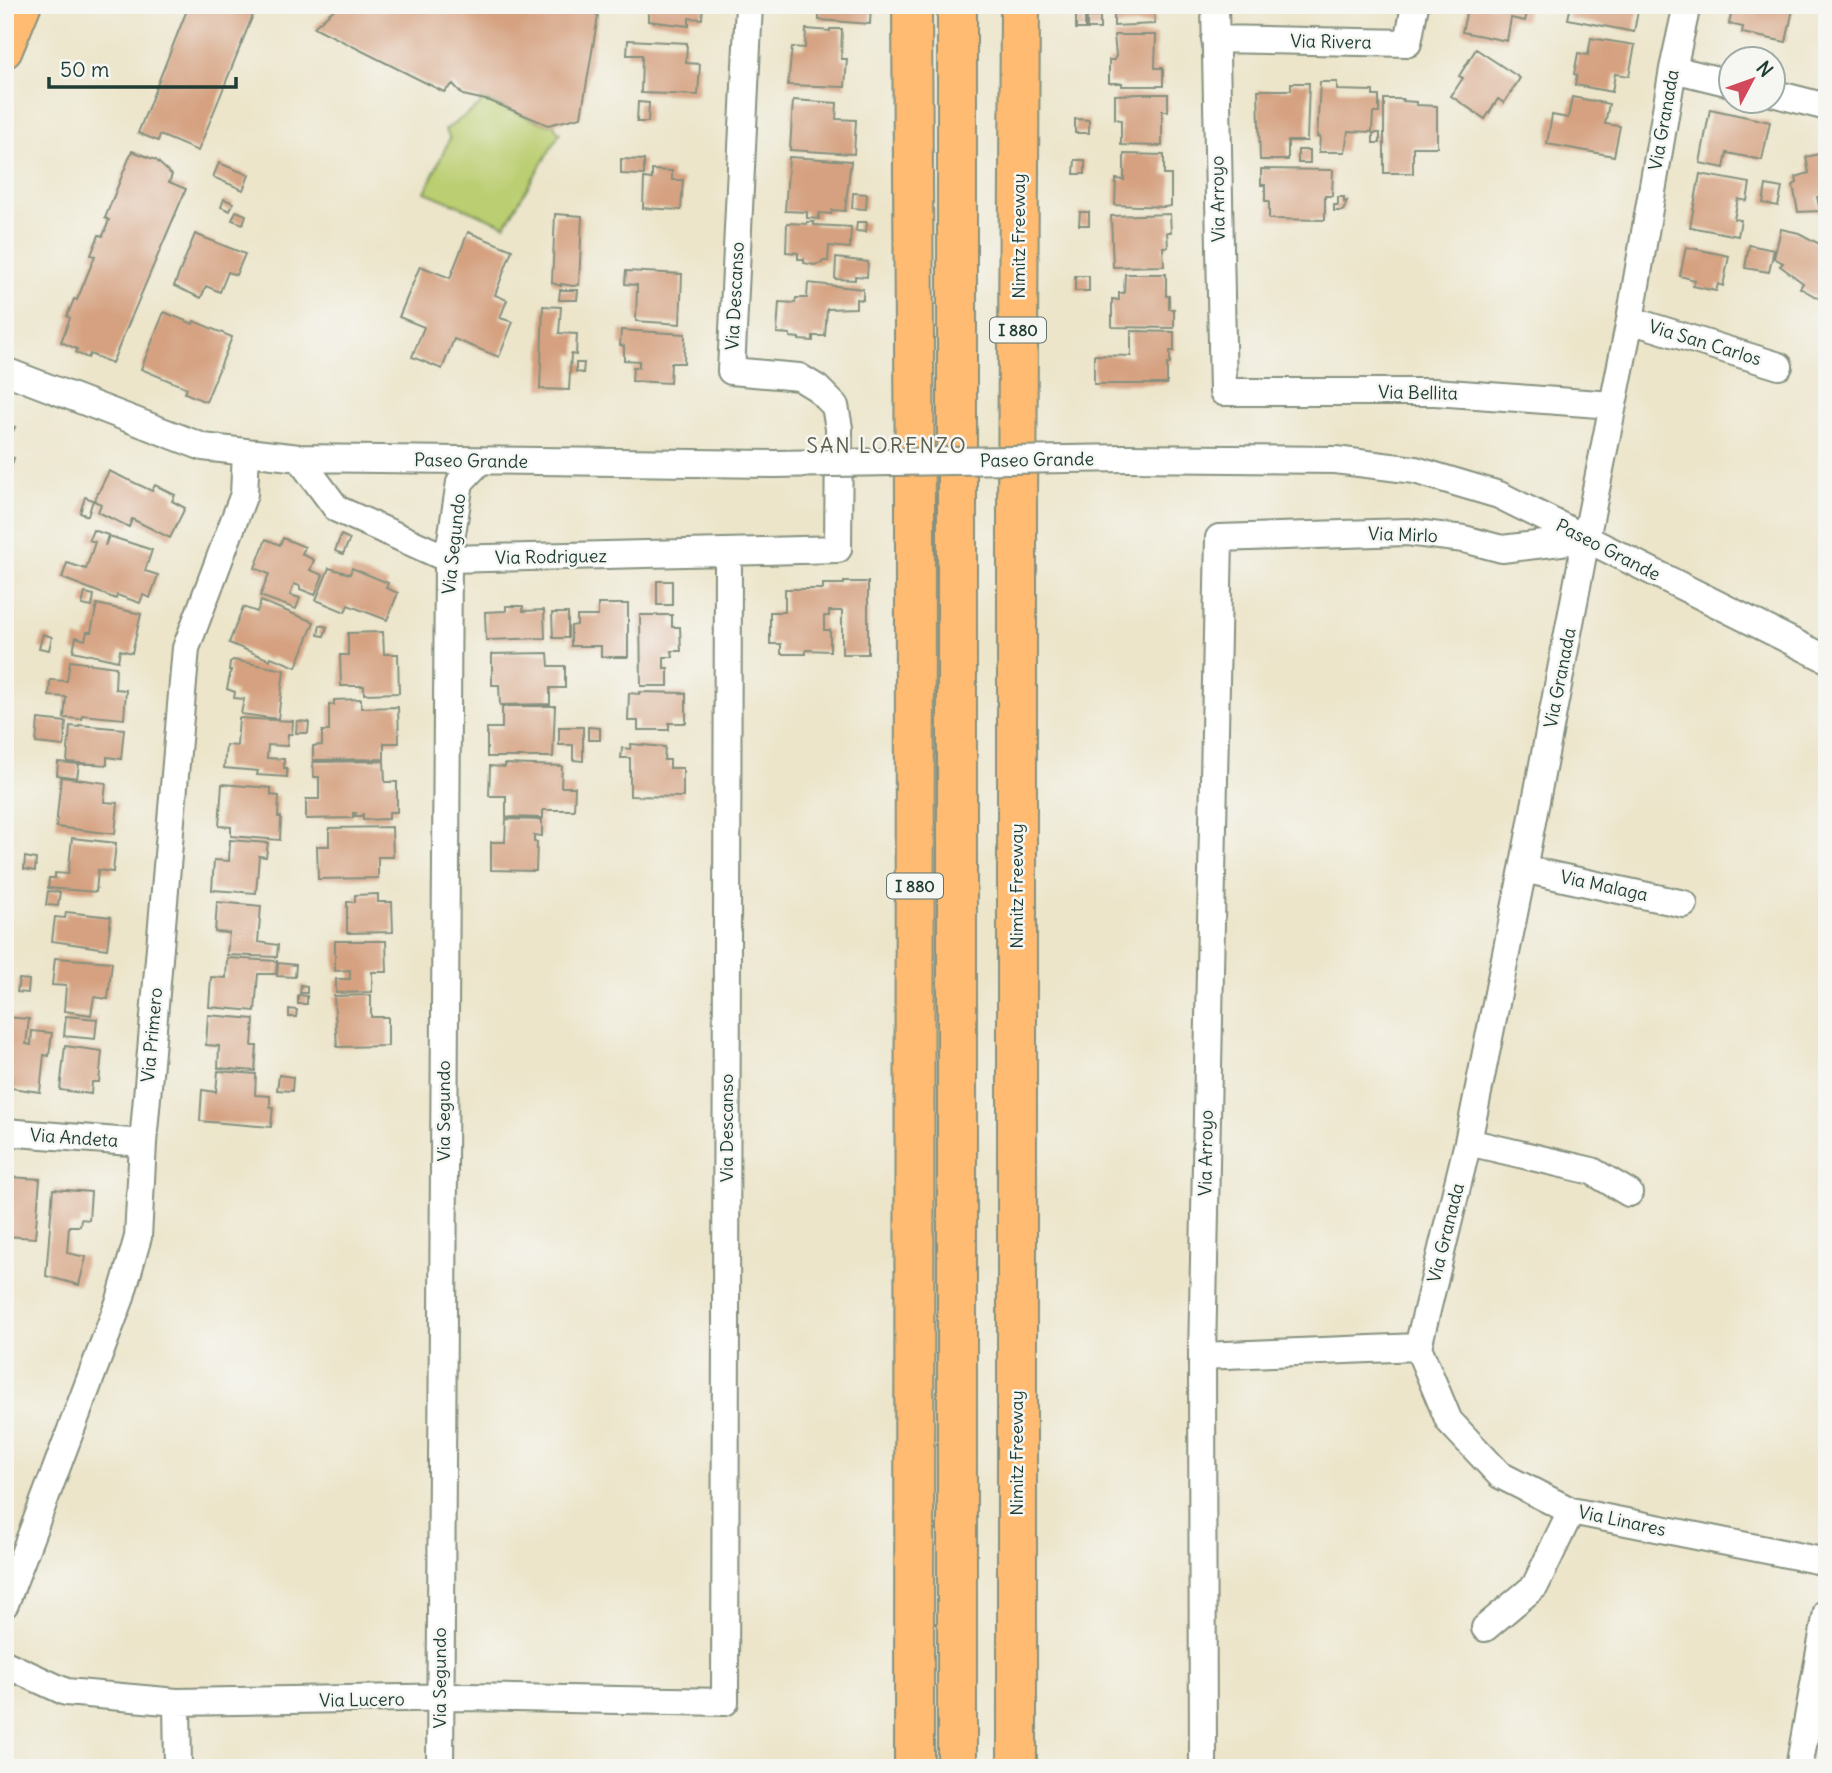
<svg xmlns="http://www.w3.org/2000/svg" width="1832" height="1773" font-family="Delius,sans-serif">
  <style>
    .green { fill: #bbce71; stroke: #6d8652; stroke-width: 2 }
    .building { fill: #d5a180 }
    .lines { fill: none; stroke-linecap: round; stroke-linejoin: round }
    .minor-casing { stroke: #86917f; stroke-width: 30 }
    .major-casing { stroke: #86917f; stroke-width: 37 }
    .highway-casing { stroke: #86917f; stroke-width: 42 }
    .minor { stroke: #fff; stroke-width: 26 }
    .major { stroke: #febb71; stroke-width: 33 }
    .highway { stroke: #febb71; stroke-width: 38 }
    .minor-bridge-casing { stroke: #86917f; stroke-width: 30; stroke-linecap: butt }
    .minor-bridge { stroke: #fff; stroke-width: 26 }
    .labels { text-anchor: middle; stroke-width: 5; stroke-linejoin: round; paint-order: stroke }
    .shield { fill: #f6f6f2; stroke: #60746d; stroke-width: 2 }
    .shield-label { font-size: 16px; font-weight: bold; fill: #1f3d34 }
    .street-label { font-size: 18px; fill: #1f3d34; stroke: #f6f6f2 }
    .quarter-label { font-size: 21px; letter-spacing: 2px; fill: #5f604f; stroke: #f6f6f2 }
  </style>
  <rect width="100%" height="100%" fill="#f6f6f2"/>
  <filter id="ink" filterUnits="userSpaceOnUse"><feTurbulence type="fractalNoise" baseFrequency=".0143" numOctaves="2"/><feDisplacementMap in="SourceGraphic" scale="14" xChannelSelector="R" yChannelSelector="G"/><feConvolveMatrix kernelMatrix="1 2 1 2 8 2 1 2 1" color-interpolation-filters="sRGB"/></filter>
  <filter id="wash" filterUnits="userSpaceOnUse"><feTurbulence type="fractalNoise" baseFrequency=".00686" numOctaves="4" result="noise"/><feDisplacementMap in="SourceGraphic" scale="28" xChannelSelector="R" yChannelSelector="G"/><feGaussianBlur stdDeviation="1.57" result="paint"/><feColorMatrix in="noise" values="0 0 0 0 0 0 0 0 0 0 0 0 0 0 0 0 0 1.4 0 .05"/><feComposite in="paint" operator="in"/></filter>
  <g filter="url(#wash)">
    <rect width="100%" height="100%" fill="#ece5ca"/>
    <path class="green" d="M481,99L548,125L554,123L556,129L560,133L505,225L425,192L450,138L445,130L480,105Z"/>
    <g id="blocks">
      <path class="building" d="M189,5H257L198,151L160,135L158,141L138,133Z
        M339,5H582L598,16L581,117L548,125L490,101L463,95L453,84L444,92L314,27Z
        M648,5H703L702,19L689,18V26L648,21Z
        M806,5H871L870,24L819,20V10L806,9Z
        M1114,5H1154L1155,24L1114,26Z
        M1468,5H1529L1525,21L1511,18L1507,41L1462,32Z
        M1571,5H1639L1634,32L1568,19Z
        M1733,5H1794L1786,42L1742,33L1743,27L1729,24Z
        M1076,14H1085V29H1076Z
        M1087,17H1100V29H1087Z
        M806,29L830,31V29H842L841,59H847L845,87L788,85L792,47L805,48Z
        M1114,35H1156L1155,68H1163V86H1122V83H1109V60H1114L1116,56Z
        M1591,38L1635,45L1629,76L1615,74L1612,92L1575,85L1577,75L1574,74L1578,53L1588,55Z
        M628,40L687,43L686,63L700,64L698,95L641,93L642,55H627Z
        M1476,49L1520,78L1504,103L1498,99L1485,119L1451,96L1463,78L1459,76Z
        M1320,82H1337V90L1373,91V96H1379V113H1373L1372,132L1348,131L1345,152H1319L1320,137H1317Z
        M1291,83H1309L1307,141H1288V160H1260L1258,90H1291Z
        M1140,94H1168V111H1162V146L1121,145V120L1115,119V95Z
        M1572,97L1609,104L1605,124L1620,126L1614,156L1547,144L1552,115L1568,118Z
        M1384,99H1403V101L1416,102V105L1437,106V147H1413V173H1384Z
        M793,100L837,103L836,119L856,120L854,154L790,150Z
        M638,102L649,103L648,122H637Z
        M1710,109L1770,122L1762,160L1727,153L1724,168L1700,163Z
        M1075,119L1089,120V133H1075Z
        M1373,133H1380V143H1373Z
        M1298,150H1310V163H1298Z
        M132,151L156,160L172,175L169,182L186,189L112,363L90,354L88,358L76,353L77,349L61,342L70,318L67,316L74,299L77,300L95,256L91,255L99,235L103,236L109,220L105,218Z
        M1827,152V195L1817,197L1820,211L1798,212L1793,185L1797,183L1796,177L1809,173L1806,157Z
        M1124,154L1164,155V175H1171V206L1165,207L1115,205L1116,179L1124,180Z
        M789,157L851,161L845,211L832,210L831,214L819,213V219L807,218V212L785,211Z
        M621,159L644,160V175L621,174Z
        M1075,160H1085V174H1074Z
        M219,163L249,175L243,190L213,177Z
        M1261,169L1333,170L1332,196H1325V220L1269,219V201H1265V185H1261Z
        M652,170L672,171V180H683L681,210L643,208L644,178L652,179Z
        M1700,174L1750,183L1747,201L1738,199L1734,219L1741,220L1738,236L1690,227Z
        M1766,185L1782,188L1778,206L1763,203Z
        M853,193L867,194L866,209L852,208Z
        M1338,197H1344V202L1347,201L1343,211H1334V205H1338Z
        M224,199L233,203L230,211L221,207Z
        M236,211L246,215L243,224L232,220Z
        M1080,212H1089V225H1079Z
        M555,214L582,216L579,285L573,286L561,284V286L552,283Z
        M1170,214L1171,232H1167L1168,247H1163L1164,266L1113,267L1111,216Z
        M807,222H814V225L851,227L850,248L829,246L828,261H822V263L814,265L804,263V259H798V253L786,252L787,223L807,224Z
        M857,222H867L866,232L856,231Z
        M1781,229L1799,233L1827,248V303L1800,288L1803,283L1780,266L1783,263L1774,258Z
        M468,232L512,250L495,295L507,300L500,318L513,322L499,357L454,339L442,369L412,357L424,327L399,317L420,266L450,278Z
        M195,234L245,254L236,275L228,272L220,292L206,286L201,298L174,286Z
        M1749,245L1774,250L1769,272L1745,268Z
        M1686,247L1729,256L1723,286L1718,284L1716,291L1693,286L1695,280L1680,276Z
        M836,258L868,262L867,277L855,276V280L835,279Z
        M626,271L682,274L680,324L636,321L637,285L625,284Z
        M1125,274H1166V296H1169V309H1174V328L1112,327V299L1119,300V293H1124Z
        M1075,276H1089V291H1075Z
        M808,283L863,289V300L856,299V308L827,309L825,336H813V341L799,340V338L790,337V334L777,333L779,302L795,303L796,298H807Z
        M560,290H578L577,300H559Z
        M543,306L561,307L559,333L577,334L576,355L571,354L569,390L540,389Z
        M164,312L193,324L194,321L232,337L206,402L185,393L187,388L141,369Z
        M621,330L685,334L684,363H671L670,383L632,381L633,367H639V361L624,360V346L620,345Z
        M1131,331L1174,332V351H1170V364H1167V384H1094V355L1131,356Z
        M576,363H584L583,373L576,372Z
        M5,423L15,427L5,448Z
        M5,454L14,458L6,482H5Z
        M109,471L152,491L155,485L175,495L172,501L185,508L170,538L132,519L129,527L98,512L101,504L94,501Z
        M85,497L93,500L88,516L80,513Z
        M93,530L108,535L105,546L109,536L152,550L145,571L158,575L150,598L143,595L140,603L117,595L116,599L62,578L67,563L86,569L95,542L89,540Z
        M341,535L350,539L343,554L335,551Z
        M283,538L305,547L302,554L314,560L310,570L323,575L315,595L300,589V586L294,584L290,595L300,598L296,609L260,596L269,574L255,568L266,539L280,545Z
        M329,568L350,574L352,568L388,583L386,588L398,593L387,620L348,605L345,612L316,600Z
        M657,581H672V605H657Z
        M844,582H868V654H842V611H829V616H824V630H830V651L806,650V654H781V644H770V612H785V589H823V584H844Z
        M85,593L94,595L92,607L82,605Z
        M261,601L314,622L296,667L271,657L270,660L229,643L243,607L257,612Z
        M97,604L141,614L132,653L120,650L118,661L73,651L76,637L85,640L87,632H91Z
        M598,604H628V657H601V646H571V626L577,625V616H598Z
        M506,606H523V611L544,610L545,638L486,640L485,612L506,611Z
        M552,613H568V638H553Z
        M640,615H672V627H680L681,651H672L673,657H664V668H668V686H641Z
        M320,625L327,627L324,636L318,635Z
        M383,632L384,654H398L399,693L364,694V686H341L340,655H348V633Z
        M43,634L52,637L49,650L39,648Z
        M548,653L549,666H565V688H550V704L500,705L499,685H492V654Z
        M233,660L284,670L278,719L241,714L244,699L234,698L235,692L227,689L231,670H229L230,662Z
        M70,661L116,667L115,689L126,690L124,719L82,715V719L64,718L66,697L49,696L50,680L67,681Z
        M639,692L686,693V723H669V730H638V721H628L629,693L639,694Z
        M361,699V708L398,707L399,743H384V759L313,760V746L322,745V731H329V705H334V700Z
        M502,706H555L553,757H487V728H502Z
        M239,718L293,721L292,734H288L287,746L268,745L267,758L284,759V768H287V777L257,775L258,771L224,768L226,745L237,746Z
        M38,719L66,722L64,746L36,743Z
        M297,721L309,722L308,733H296Z
        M79,725L124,729L121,759L107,757V765L67,762L70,726L79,727Z
        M559,727H583V761L573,760V745H559Z
        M588,727L600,728V740H588Z
        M631,744L665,747L664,760H670V768H683V797L630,796V758H621L622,748L630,749Z
        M384,761L385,782H397V812H389V819L363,820V813L362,816H355L356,813H353V818L306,819V799H319V777H314L313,762Z
        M58,762L79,764L77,778L57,775Z
        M505,764L562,766L561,787H575L574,810H543V818L506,817V796H489L490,766L505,767Z
        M61,777L106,783L104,802L118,803L115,834L56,827Z
        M222,784L271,788V795L279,796L278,817H281L280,840L231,836V827L219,826Z
        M506,819L542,820V836L534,835V842H537L536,871L491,870V842H505Z
        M392,827L393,857H378V878L318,879L317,846H329V828Z
        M72,838L116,843L113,872L98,870L96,892L48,888L49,878H55V873L68,874Z
        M230,840L268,843L266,857L259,856L256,893L212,890L214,860L229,861Z
        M25,857L36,859L35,871L24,869Z
        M48,891L60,892L58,906L46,905Z
        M378,894V902H392L393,932L347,933V902H355V895Z
        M217,902L261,906L258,942L278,945L277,957L227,955L229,933L215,932Z
        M66,912L111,917L107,949L52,941L55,917L65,918Z
        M335,941H386L387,972H372V992L336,993V979H350V970L335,971Z
        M55,958L112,962L108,999L94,997L91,1015L64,1011L66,986L52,985Z
        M227,958L277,961L276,974H258L255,1011L209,1007L211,977L226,978Z
        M278,963L296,965L295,977L277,976Z
        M19,979L29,980L28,993L17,992Z
        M301,985L307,986V993H300Z
        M298,995L307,996V1004H298Z
        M371,995V1017H388V1046L337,1047L334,996Z
        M289,1009L297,1010L296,1017H289Z
        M208,1015L254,1019L252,1046H257L255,1071L218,1068L219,1046L206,1045Z
        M66,1016L97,1019L95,1039L64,1036Z
        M5,1017L29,1019L26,1044L31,1045L32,1031L52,1033L49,1056L44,1055L40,1092L11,1088L12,1075L5,1074Z
        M65,1046L102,1051L99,1082H92L91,1094L60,1090Z
        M218,1071L256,1074L255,1095L270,1096V1107H273L271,1127L200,1121L202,1090L216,1092Z
        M279,1075L293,1077L292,1091L277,1090Z
        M10,1177L40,1179L35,1238L6,1236L5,1191H9Z
        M53,1189L91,1192L89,1220L81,1219L80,1226H69L67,1253L86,1257L79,1285L46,1276Z"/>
    </g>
  </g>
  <g filter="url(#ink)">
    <use href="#blocks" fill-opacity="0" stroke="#86917f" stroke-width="2"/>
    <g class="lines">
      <defs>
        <path id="minor" d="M1215,5L1223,392H1435L1613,405
          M1215,39L1408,43L1415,5
          M1673,69L1730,83
          M1772,93L1827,107
          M1630,320L1779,366
          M5,371L203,447L299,458L774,464
          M299,458L337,509L448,559L838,549L839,428L835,406L817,388L799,377L731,371L749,5
          M1127,458L1335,460L1415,470L1499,495L1827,659
          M1523,869L1684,904
          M5,1132L143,1143
          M1468,1142L1592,1171L1629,1193
          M1418,1347L1468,1142L1523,869L1586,539L1630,320L1673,69L1687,5
          M1202,1356L1418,1347L1449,1421L1500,1475L1571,1511L1827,1562
          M5,1604L120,1300L138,1237L143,1143L186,648L244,494L246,453
          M1485,1628L1535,1586L1571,1511
          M5,1664L66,1692L177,1702L464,1697L725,1702L728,553
          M177,1702L178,1768
          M440,1768L448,559L460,482L479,462
          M1203,1768L1202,1356L1219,538L1407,532L1464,539L1502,549L1586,539
          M1799,1768L1827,1612"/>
        <path id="major" d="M5,51L24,5"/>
        <path id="highway" d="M912,5L915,505L914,1768
          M957,1768V5
          M1017,1768V511L1020,5"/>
      </defs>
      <use href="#minor" class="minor-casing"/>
      <use href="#major" class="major-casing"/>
      <use href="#highway" class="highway-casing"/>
      <use href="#minor" class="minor"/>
      <use href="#major" class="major"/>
      <use href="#highway" class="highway"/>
      <defs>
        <path id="minor-bridge" d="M774,464L1127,458"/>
      </defs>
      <use href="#minor-bridge" class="minor-bridge-casing"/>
      <use href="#minor-bridge" class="minor-bridge"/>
    </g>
  </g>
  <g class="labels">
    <g class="shield">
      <rect x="990" y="317.5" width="56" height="25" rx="5"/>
      <rect x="887" y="873.5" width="56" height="25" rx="5"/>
    </g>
    <g class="shield-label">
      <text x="1018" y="336">I 880</text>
      <text x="915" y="892">I 880</text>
    </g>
    <g class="street-label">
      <text transform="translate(1331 42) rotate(1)" y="6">Via Rivera</text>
      <text transform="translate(1664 120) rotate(-80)" y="6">Via Granada</text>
      <text transform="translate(1218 199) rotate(-91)" y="6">Via Arroyo</text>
      <text transform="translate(1019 236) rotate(-90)" y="6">Nimitz Freeway</text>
      <text transform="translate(735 296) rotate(-87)" y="6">Via Descanso</text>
      <text transform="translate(1705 343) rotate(17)" y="6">Via San Carlos</text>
      <text transform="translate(1418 393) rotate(1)" y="6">Via Bellita</text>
      <text transform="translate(1037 460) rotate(-1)" y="6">Paseo Grande</text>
      <text transform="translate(471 461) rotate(1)" y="6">Paseo Grande</text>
      <text transform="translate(1403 535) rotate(2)" y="6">Via Mirlo</text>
      <text transform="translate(454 544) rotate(-84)" y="6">Via Segundo</text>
      <text transform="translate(1608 550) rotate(27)" y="6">Paseo Grande</text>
      <text transform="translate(551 557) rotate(-1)" y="6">Via Rodriguez</text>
      <text transform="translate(1560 678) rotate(-79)" y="6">Via Granada</text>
      <text transform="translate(1017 886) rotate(-90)" y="6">Nimitz Freeway</text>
      <text transform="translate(1604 886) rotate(12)" y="6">Via Malaga</text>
      <text transform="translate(152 1035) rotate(-85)" y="6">Via Primero</text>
      <text transform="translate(444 1111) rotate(-90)" y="6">Via Segundo</text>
      <text transform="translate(727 1128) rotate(-90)" y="6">Via Descanso</text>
      <text transform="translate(74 1138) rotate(4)" y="6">Via Andeta</text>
      <text transform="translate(1206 1153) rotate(-89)" y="6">Via Arroyo</text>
      <text transform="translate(1446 1233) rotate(-76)" y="6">Via Granada</text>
      <text transform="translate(1017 1453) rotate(-90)" y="6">Nimitz Freeway</text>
      <text transform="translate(1622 1521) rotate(12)" y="6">Via Linares</text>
      <text transform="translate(440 1678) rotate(-90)" y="6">Via Segundo</text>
      <text transform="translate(362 1700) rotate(-1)" y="6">Via Lucero</text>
    </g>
    <g class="quarter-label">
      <text x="887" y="453">SAN LORENZO</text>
    </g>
  </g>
  <rect width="1832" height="1773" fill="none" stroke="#f6f6f2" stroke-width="28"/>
  <g transform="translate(1752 80) rotate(49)"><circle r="33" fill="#f6f6f2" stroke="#a0aca6" stroke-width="2"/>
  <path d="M0-5L12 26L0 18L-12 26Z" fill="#d1495b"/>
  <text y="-10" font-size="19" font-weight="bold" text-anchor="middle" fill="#1f3d34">N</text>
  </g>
  <path d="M49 77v10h187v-10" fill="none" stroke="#1f3d34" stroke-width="3.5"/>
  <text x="60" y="77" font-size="21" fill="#1f3d34" stroke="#f6f6f2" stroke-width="5" paint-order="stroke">50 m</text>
</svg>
